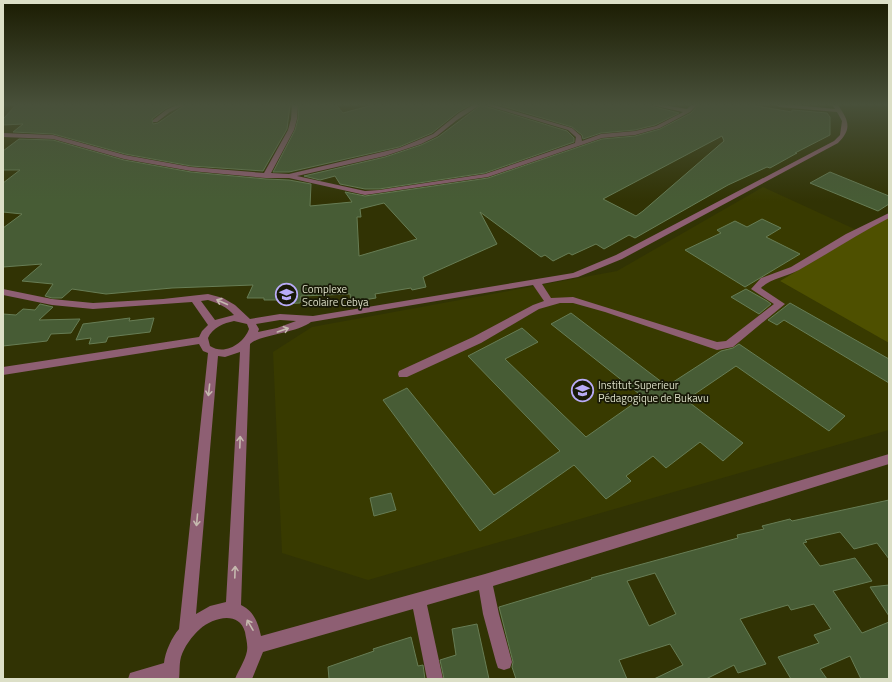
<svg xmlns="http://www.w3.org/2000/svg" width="892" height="682" font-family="'Titillium Web',sans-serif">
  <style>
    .built { fill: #383a00 }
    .green { fill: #4e5000 }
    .building { fill: #475c35; stroke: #677d55; fill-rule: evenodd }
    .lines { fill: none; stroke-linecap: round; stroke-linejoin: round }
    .minor { fill: #8e5f73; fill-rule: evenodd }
    .oneway { stroke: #c5b9ae }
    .labels { text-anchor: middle; stroke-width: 3.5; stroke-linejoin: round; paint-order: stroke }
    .poi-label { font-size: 11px; fill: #dcdfc7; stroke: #181907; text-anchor: start }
  </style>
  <rect width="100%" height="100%" fill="#313304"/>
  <path class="built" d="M763,187L861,232L780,281L889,343V430L368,580L282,553L273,352L312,327L617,271Z"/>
  <path class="green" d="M889,216V343L780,281Z"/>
  <path class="building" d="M16,105H173L165,109L152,119L153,124L158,123L185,105H290L287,129L263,171L191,166L125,154L53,134L13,132L23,124L3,125V119Z
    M299,105H336L343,113L373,105H470L458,112L432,133L399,147L289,172H273L295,130L298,119Z
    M481,105L567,131L574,138V142L485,173L379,189H365L340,184L335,176L320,180L304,176L385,157L421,145L438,137Z
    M499,105H647L679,113L655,125L635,130L601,133L583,139L582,135L572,127Z
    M698,105H750L792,112V110L827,113L830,117V135L795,153H797L770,168L767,167L728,185L635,238L629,235L604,249L596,244L572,255L569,253L553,261L545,255L541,257L480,212L497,244L423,277L426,287L412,290L411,288L375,294L376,298L351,302L350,294L301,296L300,303L280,304L281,300H264V298H247L253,285L172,288L106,294L72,289L62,298H52L45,296L53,284L22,281L42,264L3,267V228L22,214L3,212V183L20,170H3V151L19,139L53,140L124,160L191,172L266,179L289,180L311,184L310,206L352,202L345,192L365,196L488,178L602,139L635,136L660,129L691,113ZM722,136L724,141L643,211L636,216L603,199ZM384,203L417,239L359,256L357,217H361L360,209Z
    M830,172L889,196V204L878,211L810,183Z
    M762,219L781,228L766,237L800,254L745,287L685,250L721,233L717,230L735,221L747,227Z
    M746,289L767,301L771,304L759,314L731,297Z
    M790,303L889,359V383L784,320L777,325L768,320Z
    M40,304L53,307L39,320L80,319L71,333L51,334L47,341L3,346V314L16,315L23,309L35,310Z
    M571,313L667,386L721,351L733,348L739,344L845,416L829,431L736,366L686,400L743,443L723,461L700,442L666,468L653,456L626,476L631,481L606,499L574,465L480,531L383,400L407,388L494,495L560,451L468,356L522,328L538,342L505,359L586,437L643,397L551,324Z
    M130,318L129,321L154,318L150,332L108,337L106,342L89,344L91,338L76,340L83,324Z
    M391,493L396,510L374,516L370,498Z
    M889,500V559L877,543L854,549L840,532L805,540L807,542L803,543L820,566L855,558L872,581L833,591L862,633L889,622V679H861L850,656L820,669L827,679H791L778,657L819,643L814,635L831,629L814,604L791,610L788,605L740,619L766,664L738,673L734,665L706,679H654L683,665L670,644L619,660L627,679H516L512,667L513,662L499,607L592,579L591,578L738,538L737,535L764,529L762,526L790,519L792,521ZM655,573L676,614L649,626L627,581Z
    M889,585V616L870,587Z
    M477,624L489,679H444L440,660L456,655L452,629Z
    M411,637L418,666L423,665L425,679H329L328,667L374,651L373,649Z"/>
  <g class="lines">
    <path class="minor" d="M177,105H184L170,112L157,122H153V120L166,110Z
      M292,105H298L297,119L294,130L271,173L289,174L399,148L433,134L459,113L473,105H480L457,120L437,136L421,144L385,156L297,176L365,191L379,190L485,174L575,143L576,137L568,130L485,105H494L572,128L581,136L582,141L601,134L635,131L656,126L683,112L651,105H663L687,109L691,105H697L690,112L660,128L635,135L602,138L488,177L365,195L289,178H266L191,171L124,159L53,139L3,137V133L53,135L125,155L191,167L264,173L288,130L291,119Z
      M776,105H796L835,109L832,105H838C848,120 853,128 838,143L622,259L578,277L542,284L551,298L573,297L717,342L726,341L774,304L751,289L761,278L791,267L846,234L889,213V218C858,234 829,253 799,270C786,277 771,278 761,288L785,304L733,347L717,350L605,312L573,303H560L539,309L481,343L407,377H399L398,374L399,371L473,337L533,305L544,301L533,285L311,322C297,333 259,335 250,344L241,605C254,611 258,623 261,636L485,574L889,454V464L493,586L499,614L512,662L510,668L504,670L498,668L496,662L483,614L479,590L427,605L443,679H427L413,609L263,652L252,679H235C239,669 245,661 247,651C248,644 246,639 245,632C239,610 212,618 200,629C192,636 184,647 181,657C179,664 180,672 179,679H128L130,673L164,663C165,652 172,637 179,629L208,353L203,351L199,344L3,375V367L199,337L202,331L208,325L192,302L93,309L52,305L3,295V289L52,299L93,303L163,299L208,294L223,298L235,305L250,319L280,314L313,316L573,273L616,255L834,141L840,135L842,121L837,112L779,107ZM208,300C218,303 227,307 234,315L215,320L201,301ZM280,320L296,321L277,328L258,332L259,329L256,324ZM234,321L247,324L249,329C244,343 225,356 210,346L208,338C212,328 224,323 234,321ZM240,352L226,602L210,606L196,614L218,356L225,357Z"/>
  </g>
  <defs><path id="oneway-shaft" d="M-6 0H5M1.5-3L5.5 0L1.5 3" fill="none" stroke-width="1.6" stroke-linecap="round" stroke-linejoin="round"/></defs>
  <g class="oneway">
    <use href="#oneway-shaft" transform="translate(222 302) rotate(-156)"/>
    <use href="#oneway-shaft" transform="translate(283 330) rotate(-19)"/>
    <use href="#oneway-shaft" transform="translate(209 390) rotate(96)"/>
    <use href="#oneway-shaft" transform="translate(240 442) rotate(-88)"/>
    <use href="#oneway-shaft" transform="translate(197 520) rotate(95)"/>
    <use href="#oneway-shaft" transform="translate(235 572) rotate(-88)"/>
    <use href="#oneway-shaft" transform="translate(250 625) rotate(-120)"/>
  </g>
  <linearGradient id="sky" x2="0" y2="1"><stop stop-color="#1b1c02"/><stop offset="0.52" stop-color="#48503a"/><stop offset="1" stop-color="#48503a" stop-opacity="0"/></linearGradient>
  <rect width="892" height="201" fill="url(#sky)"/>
  <defs>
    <symbol id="school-ring" viewBox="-11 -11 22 22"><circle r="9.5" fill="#181907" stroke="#b8abf7" stroke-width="1.5"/><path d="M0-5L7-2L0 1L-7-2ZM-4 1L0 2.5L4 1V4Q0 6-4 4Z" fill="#b8abf7"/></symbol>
  </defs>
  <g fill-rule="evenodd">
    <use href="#school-ring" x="274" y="282" width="25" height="25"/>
    <use href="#school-ring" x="570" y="378" width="25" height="25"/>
  </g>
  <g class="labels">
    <g class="poi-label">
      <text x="302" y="293">Complexe<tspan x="302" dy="13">Scolaire Cebya</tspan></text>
      <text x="598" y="389">Institut Superieur<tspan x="598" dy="13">Pédagogique de Bukavu</tspan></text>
    </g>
  </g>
  <rect width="892" height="682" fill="none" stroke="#dcdfc7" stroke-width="8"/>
</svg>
